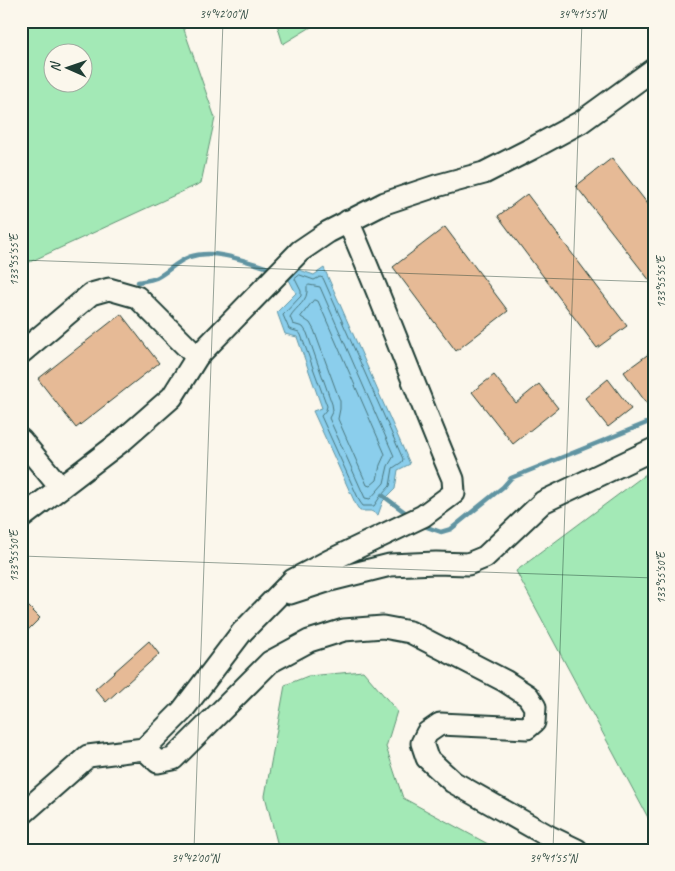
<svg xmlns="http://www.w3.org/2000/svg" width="675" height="871" font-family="Caveat,sans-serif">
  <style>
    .green { fill: #a3e9b6; stroke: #619375; fill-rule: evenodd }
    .water { fill: #8bceec; stroke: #6094a2 }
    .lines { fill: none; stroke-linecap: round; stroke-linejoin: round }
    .shore { stroke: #4a777e; stroke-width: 1 }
    .stream { stroke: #6094a2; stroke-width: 4.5 }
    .building { fill: #e6ba96; stroke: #1f3d34 }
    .minor-casing { stroke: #1f3d34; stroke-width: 25 }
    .minor { stroke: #fbf7ec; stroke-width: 21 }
    .ticks { fill: none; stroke: #1f3d34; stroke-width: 1; stroke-opacity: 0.45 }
    .neatline { fill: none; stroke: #1f3d34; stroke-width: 2 }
    .ticks-label { font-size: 12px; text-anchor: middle; fill: #1f3d34 }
  </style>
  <rect width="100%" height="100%" fill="#fbf7ec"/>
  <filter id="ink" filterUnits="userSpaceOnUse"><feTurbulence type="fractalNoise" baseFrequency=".02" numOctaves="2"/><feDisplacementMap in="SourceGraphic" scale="10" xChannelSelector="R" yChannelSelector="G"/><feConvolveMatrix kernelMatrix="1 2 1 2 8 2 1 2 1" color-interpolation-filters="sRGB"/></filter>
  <g filter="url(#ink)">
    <path class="green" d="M21,21H181L215,118L201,183L21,266ZM52,52H82V82H52Z
      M276,21H321L283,44Z
      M654,468V825H652L516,571Z
      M363,671L397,711L386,747L403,798L499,850H279L265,796L285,685L308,676Z"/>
    <path class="water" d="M324,268L410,464L398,470L395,489L383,501L378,515L371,511H360L356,505L313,411L322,408L297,337L285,334L277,312L296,293L288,278L297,269L314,275Z"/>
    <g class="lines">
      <path class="shore" d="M300,275L314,280L320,277L323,278L403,459L402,462L393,468L390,486L380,497L374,506H363L360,502L321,416L326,410L327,406L301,335L299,332L289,329L283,315L301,296V291L295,279Z
        M309,285L320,287L394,456L388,466L384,483L370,499L365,498L329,418L333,410L332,404L307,333L303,327L293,324L290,317C296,306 309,302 307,287Z
        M314,300L318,301L385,454L380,465L377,480L370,486L367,485L338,419L340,409V401L314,330L310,323L301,317Z"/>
      <path class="stream" d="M138,282C143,281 151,280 156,278C168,272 176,262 189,257C216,248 247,262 272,269
        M382,495L410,516
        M421,525L441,532L451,529L503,487L511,478L654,420"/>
    </g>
    <path class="building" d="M612,158L654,212V286L576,186Z
      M527,194L627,326L597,348L498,216Z
      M445,227L508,311L456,351L393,267Z
      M121,314L159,363L76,428L38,379Z
      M654,350V399L647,404L624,372Z
      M494,375L516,403L539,384L558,408L513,444L472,392Z
      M608,379L631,409L608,427L585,398Z
      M21,599L40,618L24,634L21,632Z
      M149,641L159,654L106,702L95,689Z"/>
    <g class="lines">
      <defs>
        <path id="minor" d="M21,353L91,294L109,289L137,297L197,357
          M21,440L60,487
          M21,518L123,440L172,397L197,357L300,251L328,232L385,203L436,186L484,173L533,148L581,122L654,69
          M290,593L330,580L390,565L436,563L468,564L485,557L543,502L654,449
          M144,749L158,762L173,759L270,662L309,641L344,630L383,627L410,632L505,681L528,696L535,707L534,722L527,728L440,724L427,733L422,743L427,758L453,782L550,837L577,850
          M21,815L88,756L144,749L182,711L242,632L293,580L329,561L423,516L454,493L453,479C417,394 385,306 348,221"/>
      </defs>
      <use href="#minor" class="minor-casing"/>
      <use href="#minor" class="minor"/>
    </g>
  </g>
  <path class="ticks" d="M21,260L654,282M21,556L654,578M194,850L223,21M553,850L582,21"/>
  <rect width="675" height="871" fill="none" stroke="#fbf7ec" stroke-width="55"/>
  <g transform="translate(68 68) rotate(272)"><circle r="24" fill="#fbf7ec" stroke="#a3ada2"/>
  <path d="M0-4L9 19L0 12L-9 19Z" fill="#1f3d34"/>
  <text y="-8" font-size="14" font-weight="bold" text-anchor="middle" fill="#1f3d34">N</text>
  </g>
  <rect x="28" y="28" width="620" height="816" class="neatline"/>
  <g class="ticks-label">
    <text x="223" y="18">34°42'00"N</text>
    <text x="582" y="18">34°41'55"N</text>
    <text transform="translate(14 260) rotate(-90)" y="4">133°55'55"E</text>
    <text transform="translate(661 282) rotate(-90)" y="4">133°55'55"E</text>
    <text transform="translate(14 556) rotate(-90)" y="4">133°55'50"E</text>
    <text transform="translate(661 578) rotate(-90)" y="4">133°55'50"E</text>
    <text x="195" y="862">34°42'00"N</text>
    <text x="553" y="862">34°41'55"N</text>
  </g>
</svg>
